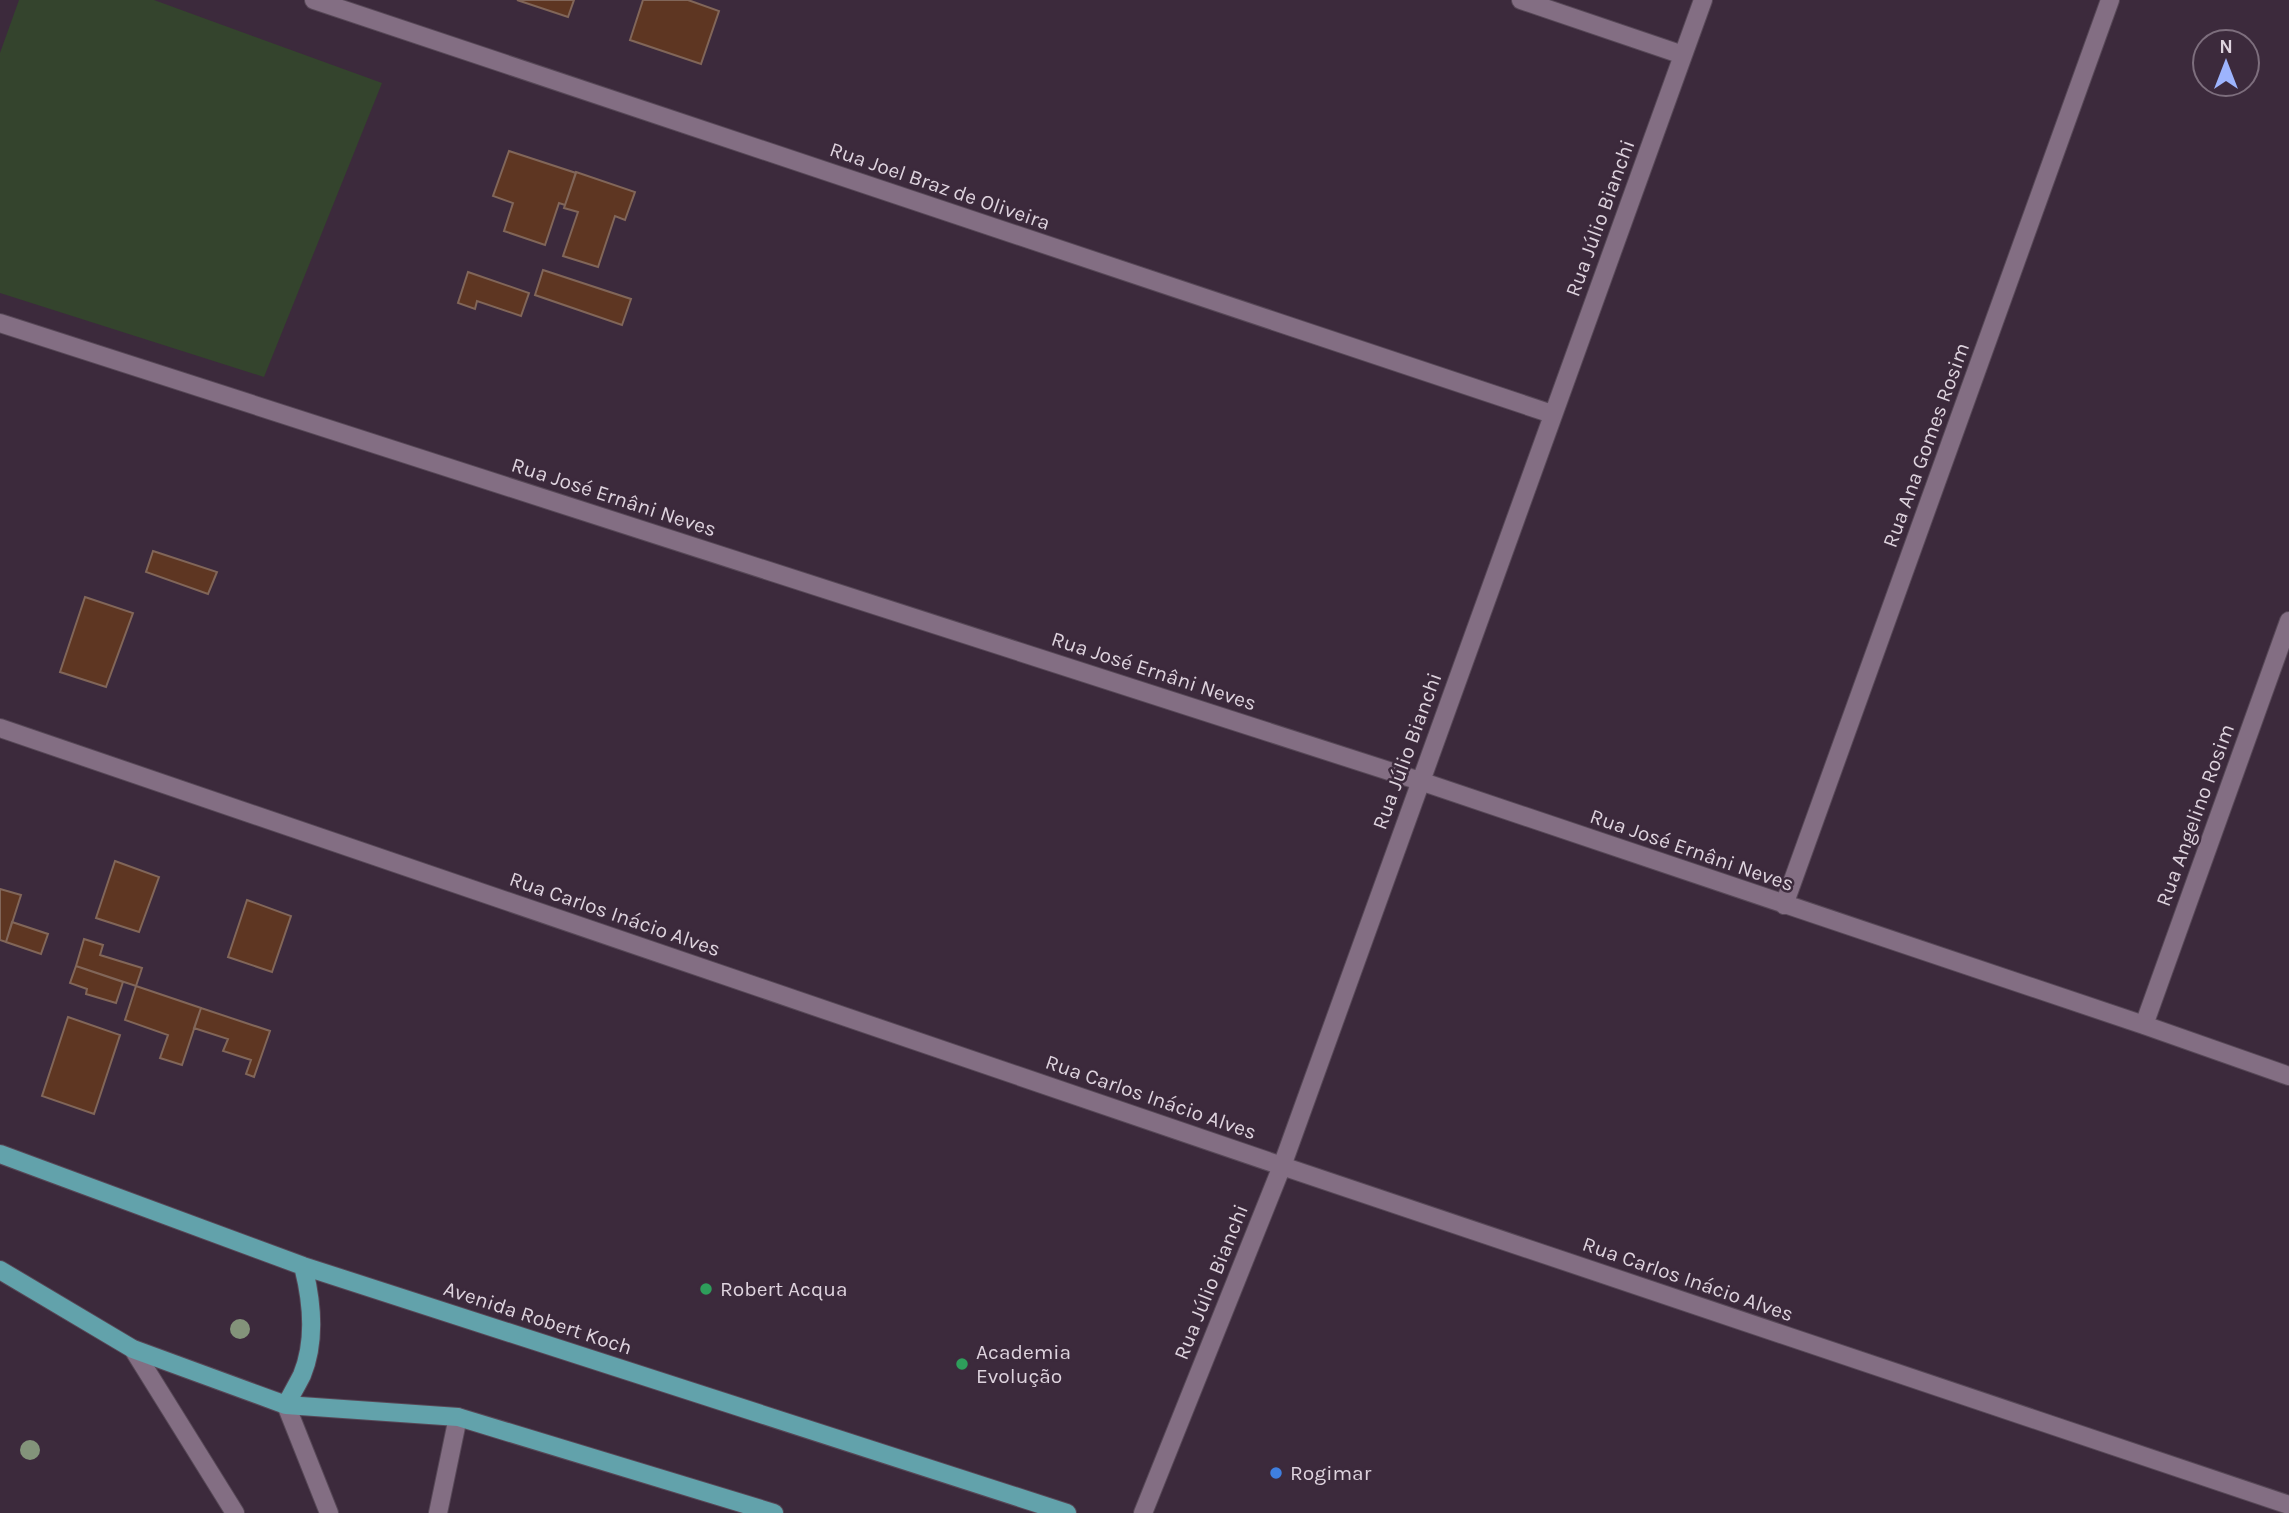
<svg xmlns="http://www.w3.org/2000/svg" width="2289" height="1513" font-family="Karla,sans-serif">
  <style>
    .green { fill: #34442d }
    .building { fill: #5e3622; stroke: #816659; stroke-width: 2 }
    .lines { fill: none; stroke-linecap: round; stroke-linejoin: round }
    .street-casing { stroke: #574857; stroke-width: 20 }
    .primary-casing { stroke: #574857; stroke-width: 20 }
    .street { stroke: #836e83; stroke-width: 18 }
    .primary { stroke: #62a2ab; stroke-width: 18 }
    .tree { fill: #83937a }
    .leisure-dot { fill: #2e9e5b; stroke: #3c2a3c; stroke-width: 2.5 }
    .shop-dot { fill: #3f7fe0; stroke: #3c2a3c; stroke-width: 2.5 }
    .labels { text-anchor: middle; stroke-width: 5; stroke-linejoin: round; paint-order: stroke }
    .street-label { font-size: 21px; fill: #ded3de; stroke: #3c2a3c }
    .poi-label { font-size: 21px; fill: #ded3de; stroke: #3c2a3c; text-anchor: start }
  </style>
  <rect width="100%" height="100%" fill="#3c2a3c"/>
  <path class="green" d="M19,0H154L382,83L264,377L0,293V53Z"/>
  <path class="building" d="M517,0H574L568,17Z
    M643,0H688L719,11L701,64L630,40Z
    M509,151L576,173L565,205L559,203L545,245L504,231L513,203L493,196Z
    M576,172L635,192L625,220L615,216L598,267L563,256L578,212L564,208Z
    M543,270L631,299L622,325L535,295Z
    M468,272L529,293L521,316L477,301L475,309L458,303Z
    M153,551L217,572L208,594L146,572Z
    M85,597L133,613L106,687L60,672Z
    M115,861L159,877L139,932L96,918Z
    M0,889L21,895L6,942L0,940Z
    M247,900L291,916L272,972L228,957Z
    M12,922L48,934L41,954L6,942Z
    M84,939L103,945L100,955L142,968L136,986L76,966Z
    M76,966L123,982L116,1003L86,994L87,989L70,983Z
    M136,986L201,1008L182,1065L160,1058L168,1035L125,1020Z
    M201,1008L270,1031L254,1077L246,1074L251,1060L223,1051L228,1039L194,1028Z
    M68,1017L120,1035L94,1114L42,1096Z"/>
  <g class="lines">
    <defs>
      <path id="street" d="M314,0L1552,414
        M1521,0L1683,55
        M0,323L1420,781L2144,1025L2289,1076
        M0,728L1282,1166L2289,1505
        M1784,905L2110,0
        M2144,1025L2289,621
        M133,1349L235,1513
        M286,1405L329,1513
        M438,1513L458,1417
        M1143,1513L1282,1166L1703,0"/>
      <path id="primary" d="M0,1154L303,1266L1067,1513
        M0,1270L133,1349L286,1405L458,1417L774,1513
        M286,1405C291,1395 297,1385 302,1375C316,1341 312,1301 303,1266"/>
    </defs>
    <use href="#street" class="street-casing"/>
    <use href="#primary" class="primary-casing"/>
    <use href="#street" class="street"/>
    <use href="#primary" class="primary"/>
  </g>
  <g class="tree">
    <circle cx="240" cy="1329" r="10"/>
    <circle cx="30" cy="1450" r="10"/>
  </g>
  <g class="leisure-dot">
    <circle cx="706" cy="1289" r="7"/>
    <circle cx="962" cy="1364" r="7"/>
  </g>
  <circle class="shop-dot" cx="1276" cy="1473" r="7"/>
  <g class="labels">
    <g class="street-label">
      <text transform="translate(940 186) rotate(19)" y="7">Rua Joel Braz de Oliveira</text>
      <text transform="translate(1600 218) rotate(-70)" y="7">Rua Júlio Bianchi</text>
      <text transform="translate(1926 445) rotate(-70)" y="7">Rua Ana Gomes Rosim</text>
      <text transform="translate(614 497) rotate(18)" y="7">Rua José Ernâni Neves</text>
      <text transform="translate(1154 671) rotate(18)" y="7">Rua José Ernâni Neves</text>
      <text transform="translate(1407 751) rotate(-70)" y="7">Rua Júlio Bianchi</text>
      <text transform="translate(2195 815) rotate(-70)" y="7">Rua Angelino Rosim</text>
      <text transform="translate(1692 850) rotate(19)" y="7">Rua José Ernâni Neves</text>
      <text transform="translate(615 914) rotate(19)" y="7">Rua Carlos Inácio Alves</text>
      <text transform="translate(1151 1097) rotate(19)" y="7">Rua Carlos Inácio Alves</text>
      <text transform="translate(1688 1279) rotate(19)" y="7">Rua Carlos Inácio Alves</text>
      <text transform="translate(1211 1282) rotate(-68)" y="7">Rua Júlio Bianchi</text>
      <text transform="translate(538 1318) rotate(18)" y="7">Avenida Robert Koch</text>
    </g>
    <g class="poi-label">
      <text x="720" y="1296">Robert Acqua</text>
      <text x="976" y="1359">Academia<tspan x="976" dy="24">Evolução</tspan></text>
      <text x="1290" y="1480">Rogimar</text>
    </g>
  </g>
  <g transform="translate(2226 63)"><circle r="33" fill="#3c2a3c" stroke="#7d6e7d" stroke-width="2"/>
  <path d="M0-5L12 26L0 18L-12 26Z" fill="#9db4fd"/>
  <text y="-10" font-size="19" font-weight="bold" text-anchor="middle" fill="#ded3de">N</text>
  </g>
</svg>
